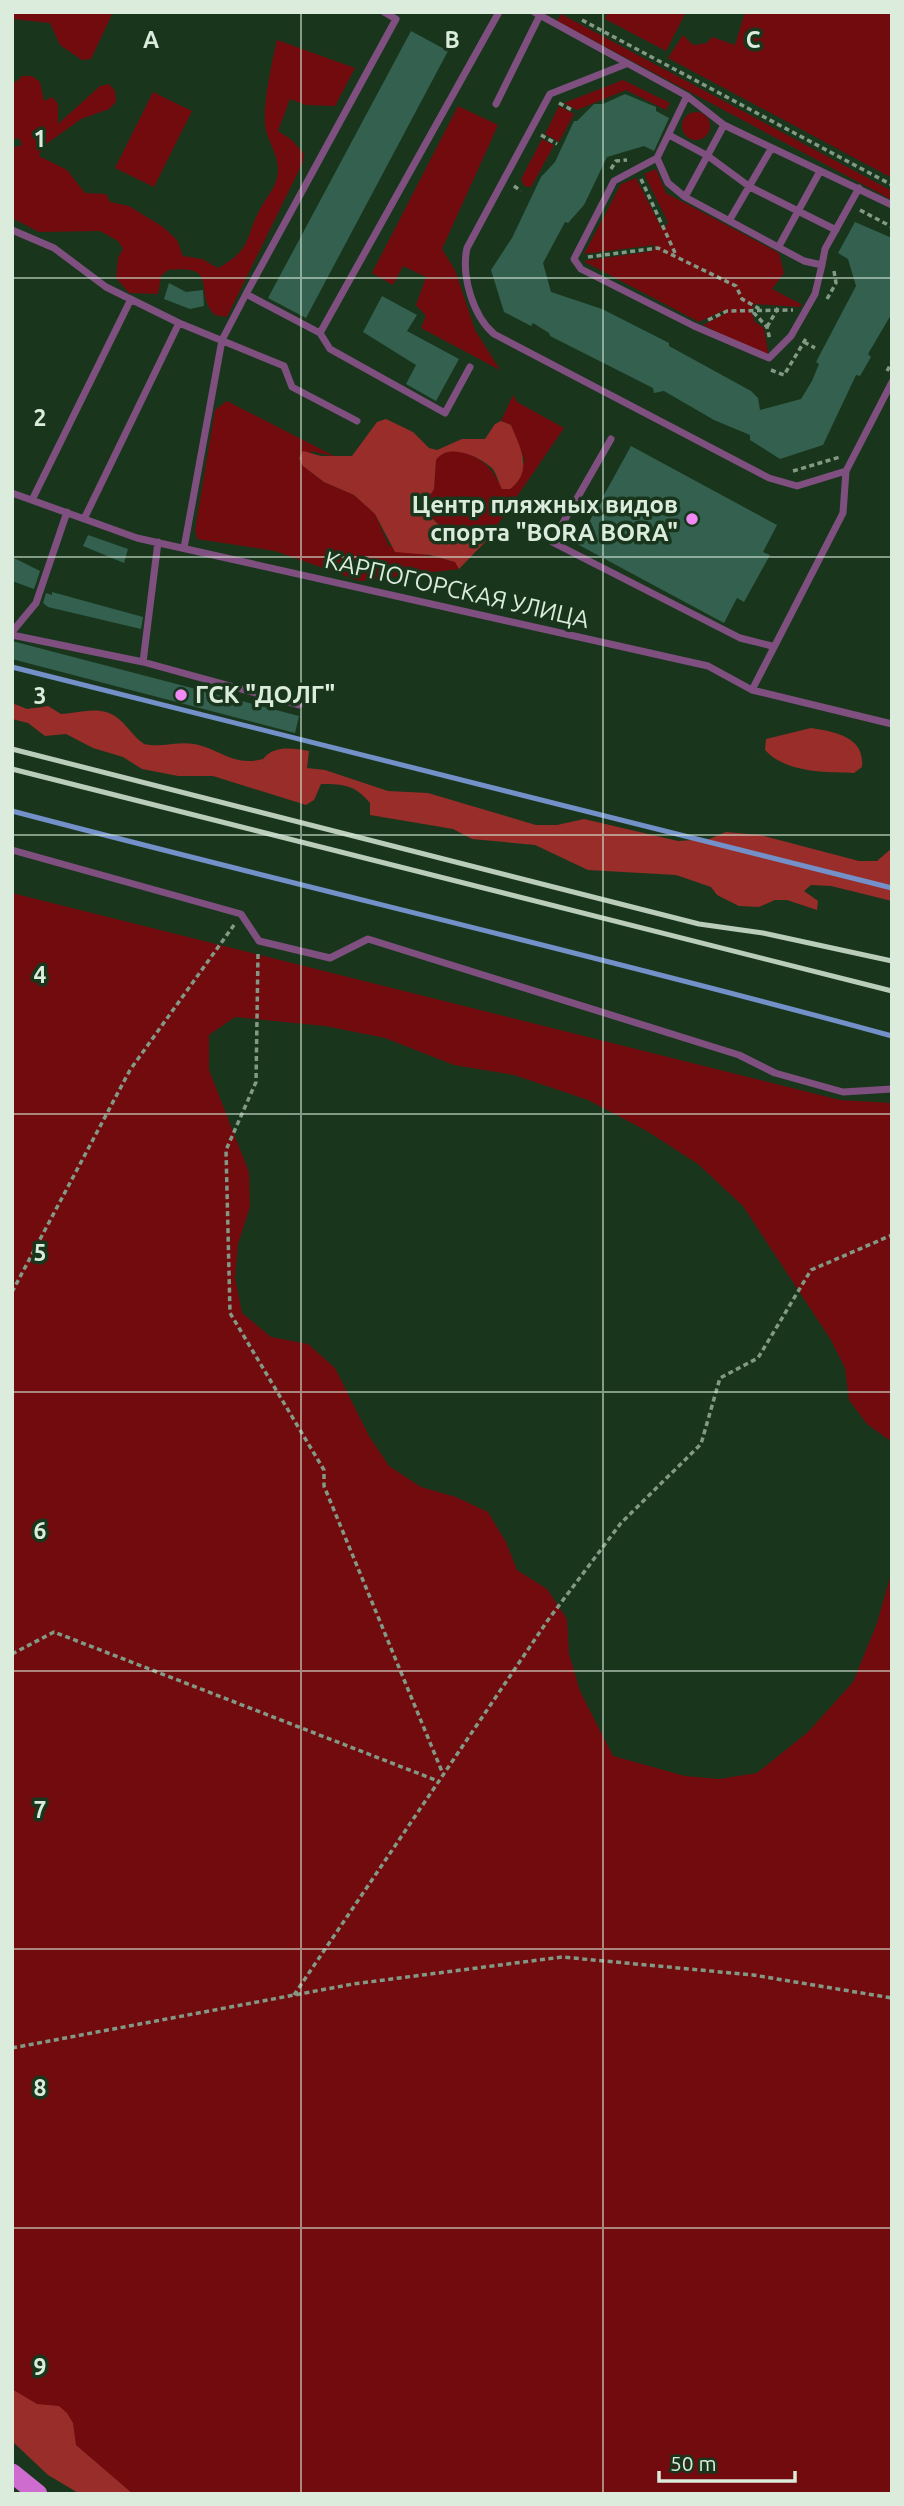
<svg xmlns="http://www.w3.org/2000/svg" width="904" height="2506" font-family="Ubuntu,sans-serif">
  <style>
    .green { fill: #710b0e }
    .forest { fill: #982d29 }
    .lines { fill: none; stroke-linecap: round; stroke-linejoin: round }
    .stream { stroke: #7490c8; stroke-width: 5 }
    .building { fill: #33604f }
    .path { stroke: #839985; stroke-width: 3.5; stroke-dasharray: 5 3.5; stroke-linecap: butt }
    .service { stroke: #7f507f; stroke-width: 7 }
    .primary { stroke: #ce6dcf; stroke-width: 19 }
    .rail { stroke: #bacdbb; stroke-width: 5 }
    .grid { fill: none; stroke: #dbecdc; stroke-width: 2; stroke-opacity: 0.55 }
    .poi-dot { fill: #f28af3; stroke: #19361d; stroke-width: 2.5 }
    .labels { text-anchor: middle; stroke-width: 7; stroke-linejoin: round; paint-order: stroke }
    .poi-label { font-size: 24px; font-weight: bold; fill: #dbecdc; stroke: #19361d; text-anchor: end }
    .street-label { font-size: 24px; fill: #dbecdc; stroke: #19361d }
    .grid-label { font-size: 23px; text-anchor: middle; font-weight: bold; fill: #dbecdc; stroke: #19361d; stroke-width: 7; stroke-linejoin: round; paint-order: stroke }
  </style>
  <rect width="100%" height="100%" fill="#19361d"/>
  <path class="green" d="M12,12H113L91,59L82,60L60,45L50,23L12,19Z
    M608,12H686L666,51L605,19Z
    M745,12H892V178L668,58L683,35L693,45L707,43L712,37L735,45Z
    M561,14L892,191V200L557,21Z
    M277,40L355,68L335,106L306,105L290,99L278,131L292,140L304,154L303,162L227,317L215,315C192,292 222,264 168,270L161,276L158,294L129,293L116,278L118,258L123,249L118,241L100,231L39,232L12,218V148L22,145L19,138L12,140V81L16,82L22,76H32L40,82L44,101L52,97L58,104V124L100,86L109,84L115,91L116,102L109,109L81,119L42,147L39,156L67,170L85,193L106,194L110,202L129,206L163,227L177,240L183,256L202,259L218,268C252,250 245,237 260,209C267,196 277,187 278,171C279,155 267,141 265,125C263,103 272,62 277,40Z
    M623,80L670,103L666,110L626,90L577,110L564,103Z
    M153,92L192,111L154,187L115,168Z
    M458,106L498,125L442,249L455,270L475,330L500,370L421,328L426,316L416,305L426,277L403,266L393,285L372,273Z
    M559,106L574,114L559,142L545,134Z
    M682 126a14 14 0 1 1 28 0a14 14 0 1 1-28 0Z
    M542,139L554,145L531,187L524,186L521,179Z
    M656,169L666,193L779,253L784,273L772,289L801,304V307L754,304L751,311L755,322L764,328L769,358L703,325L726,313L727,309L699,322L583,261L653,251L655,245L584,254L621,184L636,178L663,231L668,222L644,174Z
    M513,395L517,402L564,428L487,540C462,539 435,530 424,504L434,489L436,460C451,437 492,462 498,482L517,483L525,461L511,425L501,421Z
    M227,401L336,457L311,451V472L324,482L354,495L375,514L389,546L456,562L459,569L360,581L275,551L197,539L195,530L215,410Z
    M12,893L840,1100L892,1103V1442L867,1424L849,1400L845,1368L831,1340L743,1206L698,1164L647,1131L588,1100L514,1075L454,1065L385,1038L325,1026L235,1017L209,1035V1070L249,1172L250,1207L238,1244L235,1278L242,1313L271,1337L308,1344L335,1368L369,1436L389,1466L421,1487L456,1497L488,1512L506,1542L517,1570L547,1589L567,1619L569,1654L580,1691L613,1756L685,1776L719,1779L757,1773L808,1732L853,1682L877,1623L892,1571V2494H87L12,2432Z"/>
  <path class="forest" d="M386,419L413,432L429,448L437,450L462,439H485L495,424L501,421L511,425C520,447 534,471 510,489H502C498,482 497,474 492,468C479,456 448,442 436,460L434,489L424,504C434,531 462,538 487,540L459,569L455,562L430,555L395,552L375,514L354,495L324,482L303,466L299,458L303,451L321,456H352L377,422Z
    M12,703L27,709L48,706L61,714C82,713 102,704 120,720C129,728 134,737 144,744C161,748 177,741 194,744C221,749 233,767 263,759C274,745 292,748 309,751L307,768L325,770L388,791L428,793L536,825H557L584,819L678,841L709,839L726,832L760,835L859,861H877L892,848V901L831,886L811,885L804,891L818,901L817,910L787,900H775L759,907L739,906L717,895L711,887L676,875L588,870L535,845L472,839L453,829L370,815V803C355,785 344,784 321,784L314,800L306,805L213,776H178L142,769L123,757L93,748L66,734L45,736L28,723L12,719Z
    M811,728C836,732 865,737 862,767L854,773C825,772 786,773 765,750L766,739Z
    M12,2389L37,2404L59,2406L67,2413L73,2423L76,2445L133,2494H80L48,2475L12,2441Z"/>
  <g class="lines">
    <path class="stream" d="M12,667L892,888
      M12,811C305,888 600,956 892,1036"/>
  </g>
  <path class="building" d="M411,31L448,51L306,318L268,298Z
    M625,94L656,107V111L669,118L654,151L644,146L607,157L584,205L568,223L565,222L543,263L551,292L602,309L669,343V346L751,391L758,398L760,410L801,399L812,381L819,364L816,362L856,286L848,259L838,253L855,222L892,238V313L868,354L871,357L860,376L856,375L823,445L780,459L750,440V435L714,420L664,391L654,393L653,388L550,336L549,333L533,323L531,326L504,312L491,270L512,238L541,177L555,162L574,121H577L594,104H603Z
    M169,283L186,292L203,290L204,306L190,309L164,299Z
    M382,296L417,315L407,331L459,359L436,401L406,384L416,365L363,332Z
    M631,446L777,525L763,552L770,555L744,602L737,598L724,623L577,544Z
    M88,535L128,549L124,563L83,546Z
    M12,557L40,571L34,589L12,581Z
    M52,592L143,617L141,629L48,607L43,603L46,593L52,595Z
    M12,641L299,716L295,733L12,659Z"/>
  <g class="lines">
    <path class="path" d="M582,20L892,185
      M559,103L574,111
      M541,135L557,144
      M611,169L616,161L627,160
      M641,179L676,255
      M514,186L521,191
      M860,210L892,227
      M588,257L658,248L736,286L742,299L758,308L754,313L767,327L770,340
      M827,299L836,283L834,271
      M708,320L727,311L793,310
      M767,327L778,308
      M804,342L815,348
      M771,370L784,375L807,337
      M887,371L892,362
      M793,471L840,457
      M258,954L256,1082L226,1150L230,1313L324,1470V1486L443,1774
      M12,1292L130,1070L234,925
      M12,1654L54,1632L438,1781
      M294,1995L548,1620L621,1523L701,1444L720,1378L758,1358L811,1270L892,1235
      M12,2048L353,1984L562,1957L753,1975L892,1998"/>
    <path class="service" d="M384,12L396,19L246,294L320,333L499,12
      M534,12L687,96L724,125L892,205
      M626,64L550,94L467,248C461,276 473,316 494,334L769,478L797,486L846,471L892,382
      M687,96L657,158L668,183L685,197L804,261L822,265L825,249L859,188
      M496,104L539,17
      M669,135L708,156L750,187L836,230
      M657,158L614,181L574,259L581,269L694,326L769,358L791,336L815,294L822,265
      M685,197L724,125
      M729,221L771,149
      M12,230L54,248L106,287L179,323L284,366L292,387L357,421
      M779,246L819,173
      M320,333L330,349L445,413L470,367
      M611,439L552,542L740,638L772,646
      M12,493L137,538L708,666L752,690L892,724
      M32,500L131,299
      M84,519L179,323
      M184,548L222,340L246,294
      M12,632L36,603L67,512
      M12,635L143,662L299,705
      M143,662L158,542
      M752,690L843,513L846,471
      M12,850L241,914L259,941L330,958L368,939L739,1055L775,1073L843,1092L892,1089"/>
    <path class="primary" d="M12,2473L38,2494"/>
    <path class="rail" d="M12,749L699,924L763,933L892,961
      M12,769L892,991"/>
  </g>
  <path class="grid" d="M301,12V2494M603,12V2494M12,278H892M12,557H892M12,835H892M12,1114H892M12,1392H892M12,1671H892M12,1949H892M12,2228H892"/>
  <g class="poi-dot">
    <circle cx="692" cy="519" r="7"/>
    <circle cx="181" cy="695" r="7"/>
  </g>
  <g class="labels">
    <g class="poi-label">
      <text x="678" y="513">Центр пляжных видов<tspan x="678" dy="28">спорта "BORA BORA"</tspan></text>
      <text x="195" y="703" text-anchor="start">ГСК "ДОЛГ"</text>
    </g>
    <g class="street-label">
      <text transform="translate(457 590) rotate(13)" y="8">КАРПОГОРСКАЯ УЛИЦА</text>
    </g>
  </g>
  <g class="grid-label">
    <text x="151" y="48">A</text>
    <text x="452" y="48">B</text>
    <text x="753" y="48">C</text>
    <text x="40" y="147">1</text>
    <text x="40" y="426">2</text>
    <text x="40" y="704">3</text>
    <text x="40" y="983">4</text>
    <text x="40" y="1261">5</text>
    <text x="40" y="1539">6</text>
    <text x="40" y="1818">7</text>
    <text x="40" y="2096">8</text>
    <text x="40" y="2375">9</text>
  </g>
  <rect width="904" height="2506" fill="none" stroke="#dbecdc" stroke-width="28"/>
  <path d="M659 2471v10h136v-10" fill="none" stroke="#dbecdc" stroke-width="3.5"/>
  <text x="670" y="2471" font-size="21" fill="#dbecdc" stroke="#19361d" stroke-width="5" paint-order="stroke">50 m</text>
</svg>
